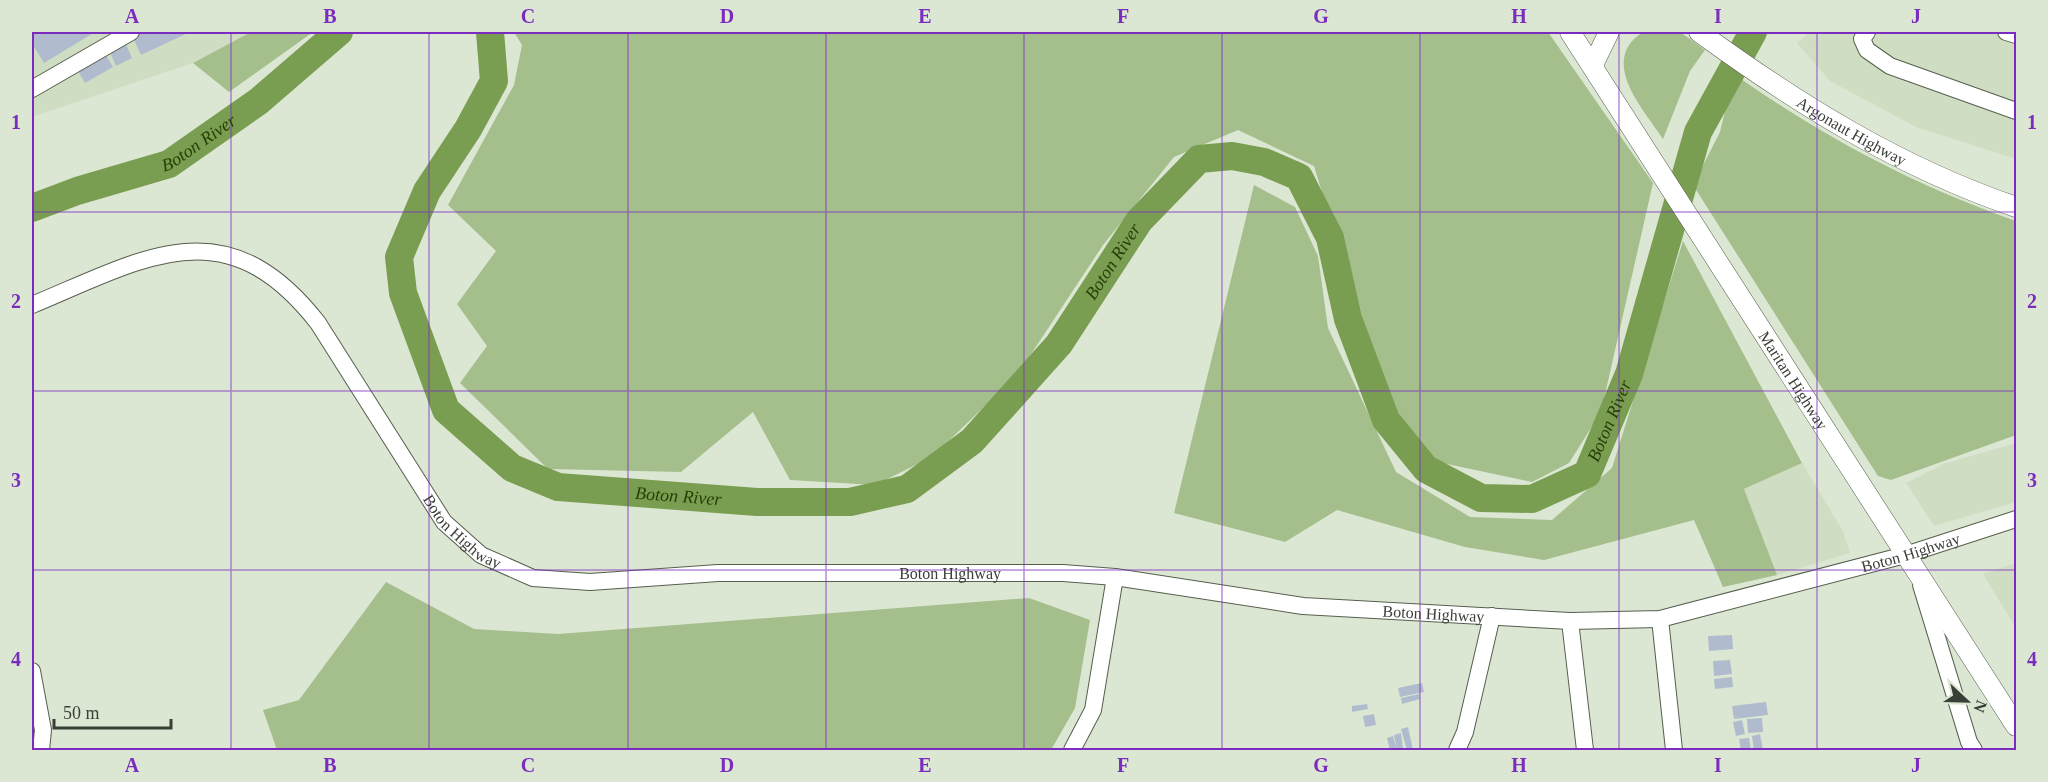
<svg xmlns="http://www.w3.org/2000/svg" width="2048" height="782" font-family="Georgia,serif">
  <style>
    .built { fill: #cfdec3 }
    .green { fill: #a4be8c }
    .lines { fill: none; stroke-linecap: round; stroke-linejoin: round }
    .river { stroke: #799e51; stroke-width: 28 }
    .building { fill: #b0bbce }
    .minor-casing { stroke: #565f4e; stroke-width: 18 }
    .major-casing { stroke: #565f4e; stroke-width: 21 }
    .minor { stroke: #fff; stroke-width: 16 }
    .major { stroke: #fff; stroke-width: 20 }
    .grid { fill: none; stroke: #7b2cbf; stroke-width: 1.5; stroke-opacity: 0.55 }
    .labels { text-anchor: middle; stroke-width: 4.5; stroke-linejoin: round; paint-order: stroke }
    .street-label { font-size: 16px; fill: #393e36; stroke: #dce7d3 }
    .water-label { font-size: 18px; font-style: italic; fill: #273f05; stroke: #dce7d3 }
    .neatline { fill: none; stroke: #7b2cbf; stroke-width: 2 }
    .grid-label { font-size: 20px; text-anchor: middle; font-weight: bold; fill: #7b2cbf }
  </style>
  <rect width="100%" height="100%" fill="#dce7d3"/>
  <path class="built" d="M32,32H251L193,63L32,117Z
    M1809,32H2016V159L1916,127L1830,81L1797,43Z
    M2016,443V502L1934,526L1906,483L1943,464Z
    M1802,463L1843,531L1850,553L1777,575L1744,489Z
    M2016,563V628L1983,574Z"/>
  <path class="green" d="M251,32H313L229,92L193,63Z
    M514,32H1548L1653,183L1601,412L1569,463L1532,482L1433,461L1395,413L1360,316L1314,166L1238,130L1174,157L1103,245L1018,374L932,457L875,485L790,480L753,412L681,472L548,469L460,383L487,346L457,304L496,251L448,205L514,85L522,45Z
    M1643,32H1680L1705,50L1690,71L1663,139C1643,108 1598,61 1643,32Z
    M1734,74C1823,137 1913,185 2016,221V435L1891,480L1878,476L1693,185L1720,132Z
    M1254,185L1295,207L1318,256L1328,328L1396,472L1470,517L1552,520L1612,468L1683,241L1802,463L1744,489L1777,575L1723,587L1694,520L1544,560L1465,547L1337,510L1285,542L1174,513Z
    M386,582L474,629L558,634L1029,598L1090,620L1075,708L1051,750H277L263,710L299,700Z"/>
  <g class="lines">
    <g class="river">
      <path id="s1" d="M490,32L494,81L468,129L427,191L399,257L403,293L446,410L512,468L558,487L757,502H850L907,489L972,441L1059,344L1139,221L1199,159L1232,156L1264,162L1299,177L1330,238L1348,319L1386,420L1426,469L1481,498L1532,499L1587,474L1629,374L1698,132L1753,32"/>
      <path id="s2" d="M32,208L77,191L169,164L259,101L339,32"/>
    </g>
  </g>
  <path class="building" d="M32,32H95L44,63L32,43Z
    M136,32H190L141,55L131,34Z
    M125,42L132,58L116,66L109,50Z
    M106,55L113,67L85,83L78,71Z
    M1732,635L1733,649L1709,651L1708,636Z
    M1730,660L1732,674L1714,676L1713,661Z
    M1732,677L1733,687L1715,689L1714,679Z
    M1422,683L1424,692L1400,697L1398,688Z
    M1419,694L1420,699L1402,704L1401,698Z
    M1766,702L1768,715L1734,719L1732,706Z
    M1367,704L1368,709L1352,712V706Z
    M1374,714L1376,725L1365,727L1363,716Z
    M1762,718L1763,732L1748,733L1747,719Z
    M1742,720L1745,734L1736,736L1733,722Z
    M1408,727L1413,750H1407L1401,729Z
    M1401,733L1403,750H1397L1394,735Z
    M1760,734L1763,750H1754L1752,736Z
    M1393,736L1397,750H1390L1387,738Z
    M1749,738L1751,750H1741L1739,739Z"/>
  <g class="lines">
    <defs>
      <g id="minor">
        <path d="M1867,32L1862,39L1867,50L1890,66L2016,111"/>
        <path d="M2006,32L2016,35"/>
        <path d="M32,89L131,32"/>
        <path id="s3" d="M32,305C145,258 226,205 318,323L444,522L481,555L533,578L590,582L718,573H1063L1115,577L1303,606L1570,621L1660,619L1905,555L2016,519"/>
        <path d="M1921,585L1969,742L1974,750"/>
        <path d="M1660,619L1674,750"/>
        <path d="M1570,621L1585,750"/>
        <path d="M32,671L43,730L41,750"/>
        <path d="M1072,750L1093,710L1115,577"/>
        <path d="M1457,750L1465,732L1492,616"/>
      </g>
      <g id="major">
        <path id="s4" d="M1570,32L2016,726"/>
        <path id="s5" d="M1699,32C1798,104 1899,167 2016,207"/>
        <path d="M1593,65L1609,32"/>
      </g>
    </defs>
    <use href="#minor" class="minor-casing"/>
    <use href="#major" class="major-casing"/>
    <use href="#minor" class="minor"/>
    <use href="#major" class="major"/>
  </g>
  <path class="grid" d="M231,32V750M429,32V750M628,32V750M826,32V750M1024,32V750M1222,32V750M1420,32V750M1619,32V750M1817,32V750M32,212H2016M32,391H2016M32,570H2016"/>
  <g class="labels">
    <g class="street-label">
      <text dy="6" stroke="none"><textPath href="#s5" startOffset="182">Argonaut Highway</textPath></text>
      <text dy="6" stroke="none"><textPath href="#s4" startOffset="414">Maritan Highway</textPath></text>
      <text dy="6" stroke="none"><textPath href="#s3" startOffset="576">Boton Highway</textPath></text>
      <text dy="6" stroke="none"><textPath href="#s3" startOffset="2052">Boton Highway</textPath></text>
      <text dy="6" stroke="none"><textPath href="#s3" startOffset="1080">Boton Highway</textPath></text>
      <text dy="6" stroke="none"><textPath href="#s3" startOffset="1566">Boton Highway</textPath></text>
    </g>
    <g class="water-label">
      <text dy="6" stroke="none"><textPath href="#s2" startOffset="180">Boton River</textPath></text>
      <text dy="6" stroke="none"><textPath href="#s1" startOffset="1209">Boton River</textPath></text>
      <text dy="6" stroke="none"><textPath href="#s1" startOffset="2001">Boton River</textPath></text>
      <text dy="6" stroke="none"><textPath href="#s1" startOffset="669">Boton River</textPath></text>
    </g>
  </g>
  <rect width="2048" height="782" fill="none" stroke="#dce7d3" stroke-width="66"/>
  <g transform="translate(1967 701) rotate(112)" stroke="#dce7d3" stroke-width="4.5" paint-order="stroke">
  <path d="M0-4.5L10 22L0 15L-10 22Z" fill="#393e36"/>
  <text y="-9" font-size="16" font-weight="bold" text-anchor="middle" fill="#393e36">N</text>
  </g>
  <path d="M54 719v9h117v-9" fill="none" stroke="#393e36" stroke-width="3"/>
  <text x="63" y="719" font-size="18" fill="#393e36" stroke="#dce7d3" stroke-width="4.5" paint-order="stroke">50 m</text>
  <rect x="33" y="33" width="1982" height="716" class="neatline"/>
  <g class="grid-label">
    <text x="132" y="23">A</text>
    <text x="330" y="23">B</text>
    <text x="528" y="23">C</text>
    <text x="727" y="23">D</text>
    <text x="925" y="23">E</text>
    <text x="1123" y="23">F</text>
    <text x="1321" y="23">G</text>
    <text x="1519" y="23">H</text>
    <text x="1718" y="23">I</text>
    <text x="1916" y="23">J</text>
    <text x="16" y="129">1</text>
    <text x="2032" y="129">1</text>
    <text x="16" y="308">2</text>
    <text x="2032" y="308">2</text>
    <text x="16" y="487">3</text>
    <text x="2032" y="487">3</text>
    <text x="16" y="666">4</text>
    <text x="2032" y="666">4</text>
    <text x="132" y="772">A</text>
    <text x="330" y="772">B</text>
    <text x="528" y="772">C</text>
    <text x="727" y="772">D</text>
    <text x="925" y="772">E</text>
    <text x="1123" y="772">F</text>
    <text x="1321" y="772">G</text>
    <text x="1519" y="772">H</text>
    <text x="1718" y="772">I</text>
    <text x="1916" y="772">J</text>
  </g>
</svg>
